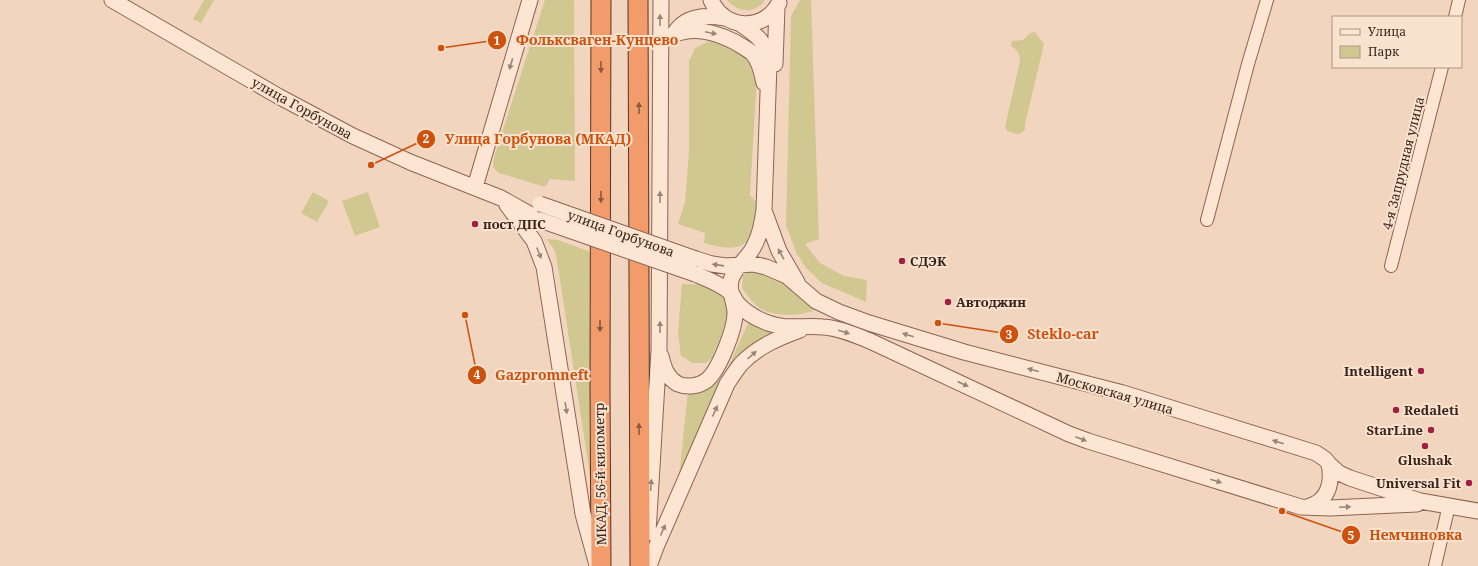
<svg xmlns="http://www.w3.org/2000/svg" width="1478" height="566" font-family="'Noto Serif',serif">
  <style>
    .green { fill: #d1c891 }
    .lines { fill: none; stroke-linecap: round; stroke-linejoin: round }
    .minor-casing { stroke: #8c6455; stroke-width: 14 }
    .tertiary-casing { stroke: #8c6455; stroke-width: 17 }
    .trunk-casing { stroke: #59342a; stroke-width: 21 }
    .minor { stroke: #fce5d2; stroke-width: 12 }
    .tertiary { stroke: #fce5d2; stroke-width: 15 }
    .trunk { stroke: #f29c6b; stroke-width: 19 }
    .tertiary-bridge-casing { stroke: #8c6455; stroke-width: 17; stroke-linecap: butt }
    .tertiary-bridge { stroke: #fce5d2; stroke-width: 15 }
    .oneway { fill: #9b8476 }
    .oneway2 { fill: #8d593f }
    .poi-dot { fill: #a11f40; stroke: #f9e2ce; stroke-width: 1.5 }
    .labels { text-anchor: middle; stroke-width: 4; stroke-linejoin: round; paint-order: stroke }
    .street-label { font-size: 13px; fill: #3a221b; stroke: #f9e2ce }
    .poi-label { font-size: 13px; font-weight: bold; fill: #3a221b; stroke: #f9e2ce; text-anchor: start }
    .leader { fill: none; stroke: #ce510e; stroke-width: 1.5 }
    .callout-dot { fill: #ce510e; stroke: #f9e2ce; stroke-width: 1.5 }
    .mark-label { font-size: 12px; text-anchor: middle; font-weight: bold; fill: #fff }
    .callout-label { font-size: 14px; text-anchor: middle; font-weight: bold; fill: #ce510e; stroke: #f9e2ce; stroke-width: 4; stroke-linejoin: round; paint-order: stroke }
  </style>
  <rect width="100%" height="100%" fill="#f2d5be"/>
  <path class="green" d="M204,0H214L201,23L193,19Z
    M545,0H574L575,181L550,179L545,187L499,173L493,167L494,157Z
    M727,0H765C756,14 737,13 727,0Z
    M800,0H811L819,239L805,244L820,263L844,276L867,280L866,302L822,283L806,268L796,252L786,225L791,16Z
    M1035,32L1044,44L1025,124V129L1022,133L1017,134L1007,131L1005,127L1020,61C1020,53 1017,50 1011,46L1012,41L1023,40L1030,33Z
    M709,41L732,48L752,61L757,76L750,195L758,205C755,215 754,226 751,235C744,254 718,247 704,243L705,233L678,224L685,202L689,151V61L695,48Z
    M313,192L329,201L317,222L301,213Z
    M368,192L380,227L355,236L342,201Z
    M547,239L558,240L591,252V482L558,267L555,251Z
    M753,270L772,274L820,308C804,316 778,318 761,309C753,304 747,295 742,288L743,275Z
    M682,284L708,285L724,297L728,307L729,317L712,358L706,363H693L681,356L678,332Z
    M750,319L780,330L747,352L678,487L688,391L713,386L724,376Z"/>
  <g class="lines">
    <defs>
      <path id="minor" d="M1455,17L1459,0
        M1207,220L1248,64L1267,0
        M1391,266L1442,67
        M1435,566L1449,505"/>
      <path id="tertiary" d="M112,0L278,96L353,136L410,162L501,198L540,220
        M711,0C724,30 764,32 779,3
        M674,34C685,15 706,15 725,18
        M673,35C694,26 715,32 735,42C741,46 748,49 753,54C760,62 762,73 764,83
        M775,64L777,7
        M475,187L530,0
        M507,205L534,241L544,267L583,514L597,565
        M765,213L779,251L797,282
        M696,259L712,264L726,266L753,264L766,267L787,276L816,301L839,312L869,323L964,352L1123,393L1316,453L1325,459L1329,464L1339,473L1350,478L1420,501L1478,511
        M695,274C707,279 721,284 731,293C733,295 735,300 737,303C745,312 757,319 768,323C786,330 805,325 823,327C839,328 855,335 870,341L1069,434L1088,441L1301,507L1330,508L1417,504
        M661,356C664,368 667,378 678,384C687,388 700,386 707,380C719,370 735,329 735,313C735,302 728,291 731,280C734,268 747,259 753,248C760,236 762,223 764,210L769,64C766,41 758,36 739,23
        M1307,507C1328,502 1333,483 1329,464
        M648,533L659,350L661,0
        M649,566L656,547L727,384C731,378 736,370 741,364C757,347 778,338 800,330"/>
      <path id="trunk" d="M601,0L600,387L601,566
        M638,0L640,566"/>
    </defs>
    <use href="#minor" class="minor-casing"/>
    <use href="#tertiary" class="tertiary-casing"/>
    <use href="#trunk" class="trunk-casing"/>
    <use href="#minor" class="minor"/>
    <use href="#tertiary" class="tertiary"/>
    <use href="#trunk" class="trunk"/>
    <defs>
      <path id="tertiary-bridge" d="M540,204L696,259
        M540,220L695,274"/>
    </defs>
    <use href="#tertiary-bridge" class="tertiary-bridge-casing"/>
    <use href="#tertiary-bridge" class="tertiary-bridge"/>
  </g>
  <defs><path id="oneway-solid" d="M-6-.8H1V-3.2L6.5 0L1 3.2V.8H-6Z"/></defs>
  <g class="oneway">
    <use href="#oneway-solid" transform="translate(660 20) rotate(-89)"/>
    <use href="#oneway-solid" transform="translate(711 33) rotate(12)"/>
    <use href="#oneway-solid" transform="translate(511 64) rotate(106)"/>
    <use href="#oneway-solid" transform="translate(660 197) rotate(-90)"/>
    <use href="#oneway-solid" transform="translate(539 253) rotate(68)"/>
    <use href="#oneway-solid" transform="translate(781 254) rotate(-119)"/>
    <use href="#oneway-solid" transform="translate(718 265) rotate(-172)"/>
    <use href="#oneway-solid" transform="translate(660 327) rotate(-89)"/>
    <use href="#oneway-solid" transform="translate(844 332) rotate(18)"/>
    <use href="#oneway-solid" transform="translate(908 335) rotate(-163)"/>
    <use href="#oneway-solid" transform="translate(752 355) rotate(-42)"/>
    <use href="#oneway-solid" transform="translate(1033 370) rotate(-165)"/>
    <use href="#oneway-solid" transform="translate(963 384) rotate(25)"/>
    <use href="#oneway-solid" transform="translate(566 408) rotate(81)"/>
    <use href="#oneway-solid" transform="translate(715 411) rotate(-66)"/>
    <use href="#oneway-solid" transform="translate(1081 439) rotate(21)"/>
    <use href="#oneway-solid" transform="translate(1278 442) rotate(-163)"/>
    <use href="#oneway-solid" transform="translate(1216 481) rotate(17)"/>
    <use href="#oneway-solid" transform="translate(651 485) rotate(-86)"/>
    <use href="#oneway-solid" transform="translate(1345 507) rotate(-3)"/>
    <use href="#oneway-solid" transform="translate(663 530) rotate(-66)"/>
  </g>
  <g class="oneway2">
    <use href="#oneway-solid" transform="translate(601 67) rotate(90)"/>
    <use href="#oneway-solid" transform="translate(639 108) rotate(-90)"/>
    <use href="#oneway-solid" transform="translate(601 197) rotate(90)"/>
    <use href="#oneway-solid" transform="translate(600 326) rotate(90)"/>
    <use href="#oneway-solid" transform="translate(639 429) rotate(-90)"/>
  </g>
  <g class="poi-dot">
    <circle cx="475" cy="224" r="4"/>
    <circle cx="902" cy="261" r="4"/>
    <circle cx="948" cy="302" r="4"/>
    <circle cx="1421" cy="371" r="4"/>
    <circle cx="1396" cy="410" r="4"/>
    <circle cx="1431" cy="430" r="4"/>
    <circle cx="1425" cy="446" r="4"/>
    <circle cx="1469" cy="483" r="4"/>
  </g>
  <g class="labels">
    <g class="street-label">
      <text transform="translate(302 108) rotate(29)" y="5">улица Горбунова</text>
      <text transform="translate(1403 163) rotate(-76)" y="5">4-я Запрудная улица</text>
      <text transform="translate(621 233) rotate(20)" y="5">улица Горбунова</text>
      <text transform="translate(1115 393) rotate(16)" y="5">Московская улица</text>
      <text transform="translate(600 474) rotate(-91)" y="5">МКАД, 56-й километр</text>
    </g>
    <g class="poi-label">
      <text x="483" y="229">пост ДПС</text>
      <text x="910" y="266">СДЭК</text>
      <text x="956" y="307">Автоджин</text>
      <text x="1413" y="376" text-anchor="end">Intelligent</text>
      <text x="1404" y="415">Redaleti</text>
      <text x="1423" y="435" text-anchor="end">StarLine</text>
      <text x="1425" y="465" text-anchor="middle">Glushak</text>
      <text x="1461" y="488" text-anchor="end">Universal Fit</text>
    </g>
  </g>
  <path class="leader" d="M441 48L497 40M371 165L426 139M938 323L1009 334M465 315L477 375M1282 511L1351 535"/>
  <g class="callout-dot">
    <circle cx="441" cy="48" r="4"/>
    <circle cx="371" cy="165" r="4"/>
    <circle cx="938" cy="323" r="4"/>
    <circle cx="465" cy="315" r="4"/>
    <circle cx="1282" cy="511" r="4"/>
    <circle cx="497" cy="40" r="10"/>
    <circle cx="426" cy="139" r="10"/>
    <circle cx="1009" cy="334" r="10"/>
    <circle cx="477" cy="375" r="10"/>
    <circle cx="1351" cy="535" r="10"/>
  </g>
  <g class="mark-label">
    <text x="497" y="45">1</text>
    <text x="426" y="143">2</text>
    <text x="1009" y="339">3</text>
    <text x="477" y="379">4</text>
    <text x="1351" y="540">5</text>
  </g>
  <g class="callout-label">
    <text x="597" y="45">Фольксваген-Кунцево</text>
    <text x="538" y="144">Улица Горбунова (МКАД)</text>
    <text x="1063" y="339">Steklo-car</text>
    <text x="542" y="380">Gazpromneft</text>
    <text x="1416" y="540">Немчиновка</text>
  </g>
  <rect x="1332" y="16" width="130" height="52" fill="#f9e2ce" stroke="#ad9586"/>
  <rect x="1340" y="29" width="20" height="6" fill="#fce5d2" stroke="#ad9586"/>
  <text x="1368" y="36" font-size="12" fill="#3a221b">Улица</text>
  <rect x="1340" y="46" width="20" height="12" fill="#d1c891" stroke="#ad9586"/>
  <text x="1368" y="56" font-size="12" fill="#3a221b">Парк</text>
</svg>
